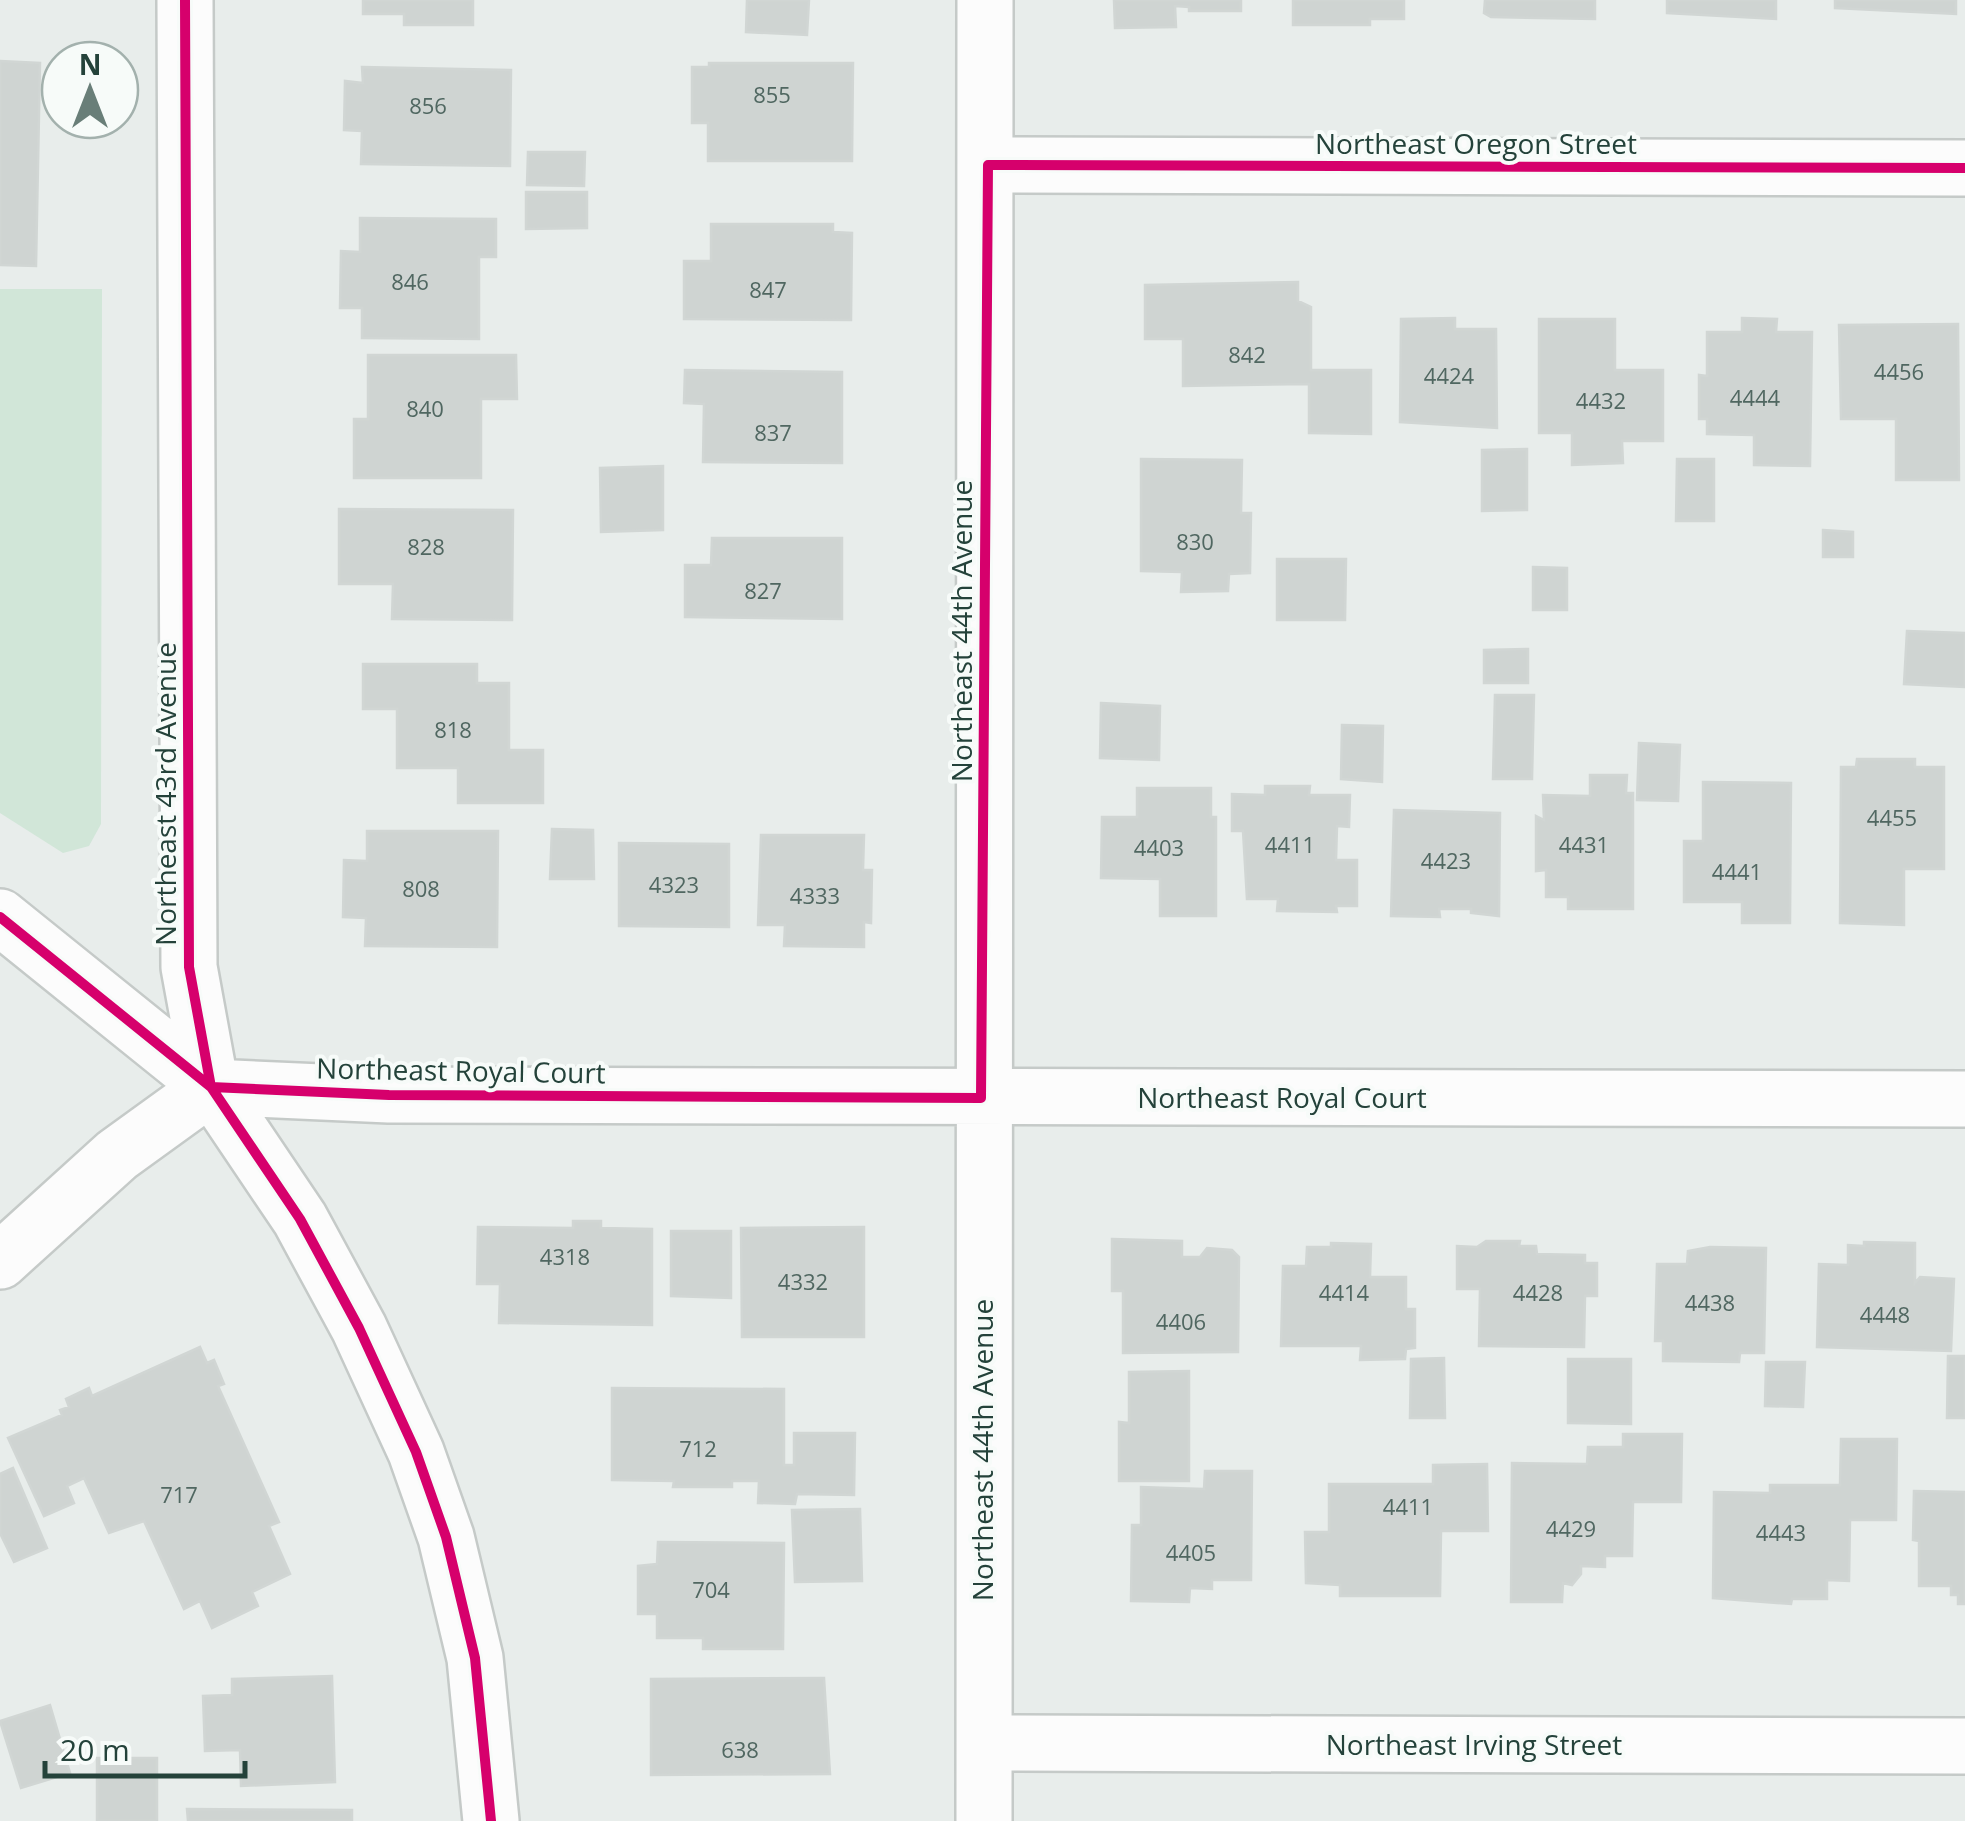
<svg xmlns="http://www.w3.org/2000/svg" width="1965" height="1821" font-family="'Open Sans',sans-serif">
  <style>
    .green { fill: #d1e6d8 }
    .building { fill: #cfd4d2; stroke: #d1d6d4; stroke-width: 2.5 }
    .lines { fill: none; stroke-linecap: round; stroke-linejoin: round }
    .minor-casing { stroke: #c5cac8; stroke-width: 60 }
    .minor { stroke: #fcfcfc; stroke-width: 55 }
    .cycleway-casing { stroke: #f7fbf9; stroke-width: 16 }
    .cycleway { stroke: #d6006c; stroke-width: 10 }
    .labels { text-anchor: middle; stroke-width: 8; stroke-linejoin: round; paint-order: stroke }
    .number-label { font-size: 22px; fill: #506761 }
    .street-label { font-size: 28px; fill: #24423a; stroke: #f7fbf9 }
  </style>
  <rect width="100%" height="100%" fill="#e8edeb"/>
  <path class="green" d="M0,289H102L101,824L89,846L63,853L0,813Z"/>
  <path class="building" d="M363,0H473V25H404V14H363Z
    M747,0H809L807,35L746,32Z
    M1114,0H1241V11H1189V7L1175,6L1176,27L1115,28Z
    M1293,0H1404V19H1370V25H1293Z
    M1485,0H1595V19L1491,17L1484,13Z
    M1667,0H1776V19L1667,13Z
    M1835,0H1956V14L1835,8Z
    M0,61L40,63L36,266L0,265Z
    M709,63H853L852,161H708V123H692V67H709Z
    M362,67L511,70L510,166L361,164L362,131L344,130L345,81L363,83Z
    M528,152H585L584,186L527,185Z
    M526,192H587V228L526,229Z
    M360,218L496,219V257H479V339L362,338V308H340L341,251L360,252Z
    M711,224H833V232L852,233L851,320L684,319V261H711Z
    M1298,282V301L1311,307V370H1371V434L1309,433V384L1183,386V339H1145V285Z
    M1455,318V329H1496L1497,428L1400,422L1401,319Z
    M1742,318L1777,319L1776,332H1812L1810,466L1754,465V435L1707,434V419H1699V375L1707,376V332H1742Z
    M1539,319H1615V370H1663V441H1622L1623,463L1572,465V433H1539Z
    M1958,324L1959,480H1896V419H1841L1839,325Z
    M368,355H516L517,399H481V478H354V419H368Z
    M685,370L842,372V463L703,462L704,404L684,403Z
    M1527,449V510L1482,511V450Z
    M1141,459L1242,460L1241,513H1251L1250,573L1229,574L1228,591L1181,592L1182,572L1141,571Z
    M1677,459H1714V521H1676Z
    M663,466V530L601,532L600,468Z
    M339,509L513,510L512,620L392,619L393,584H339Z
    M1823,530L1853,532V557H1823Z
    M712,538H842V619L685,617V565H711Z
    M1277,559H1346L1345,620H1277Z
    M1533,567L1567,568V610H1533Z
    M1907,631L1965,633V687L1904,684Z
    M1528,649V683H1484V650Z
    M363,664H477V683H509V750H543V803H458V768H397V709H363Z
    M1495,695H1534L1532,779H1493Z
    M1101,703L1160,706L1159,760L1100,758Z
    M1342,725L1383,726L1382,782L1341,779Z
    M1639,743L1680,745L1678,801L1637,800Z
    M1857,759H1915V767H1944V869H1904V925L1840,923L1841,767H1856Z
    M1590,775H1627L1626,793H1633V909H1568V897H1546V870L1536,871V816L1544,820L1543,795L1590,796Z
    M1703,782L1791,783L1790,923H1742V902H1684V841H1703Z
    M1265,786H1310L1309,795H1350L1349,827L1337,826L1336,860H1357V906H1336L1337,912L1277,911L1278,899H1247L1243,831H1232V794L1265,795Z
    M1137,788H1211V817H1216V916H1160V879L1101,878L1102,817H1137Z
    M1394,810L1500,813L1499,916L1471,913V909H1439L1440,917L1391,916Z
    M552,829L593,830L594,879H550Z
    M367,831H498L497,947L365,946L366,918L343,917L344,860L367,861Z
    M761,835H864L863,870H872L871,923L864,922V947L784,946L785,925H758Z
    M619,843L729,844V927L619,926Z
    M573,1221H601V1228L652,1229V1325L499,1323L500,1284H477L478,1227L573,1228Z
    M864,1227V1337H742L741,1228Z
    M671,1231H731V1298L671,1296Z
    M1112,1239L1182,1241V1257H1200L1207,1248L1232,1250L1239,1257L1238,1352L1123,1353V1291H1112Z
    M1486,1241H1520L1519,1246H1536L1537,1254L1585,1255V1263H1597V1296H1585L1584,1347L1479,1346L1480,1289H1457V1246L1477,1247Z
    M1864,1242L1915,1243V1283L1920,1277L1954,1279L1951,1351L1817,1347L1819,1264L1848,1265V1245L1864,1246Z
    M1331,1243L1371,1244L1370,1277H1406V1309H1415V1348L1406,1349L1405,1359L1360,1360L1361,1346H1281L1283,1266H1306L1307,1247H1331Z
    M1710,1247L1766,1248L1764,1353H1740L1739,1362L1663,1361V1341H1655L1657,1264H1687L1688,1251Z
    M200,1347L207,1363L214,1360L224,1384L218,1386L279,1522L269,1526L290,1574L252,1592L258,1606L212,1628L200,1601L184,1609L144,1521L109,1533L84,1478L67,1486L74,1503L44,1516L8,1438L62,1415L60,1410L69,1407L66,1399L89,1388L92,1396Z
    M1948,1356H1965V1418H1947Z
    M1444,1358L1445,1418H1410L1411,1359Z
    M1568,1359H1631V1424L1568,1423Z
    M1766,1362H1805L1803,1407L1765,1406Z
    M1189,1371V1481H1119V1422L1129,1423V1372Z
    M612,1388L784,1389V1465H794V1433H855L854,1495L797,1494L795,1504L758,1503L759,1481H732V1487H673L674,1481L612,1480Z
    M1623,1434H1682L1681,1502H1633L1632,1556H1605V1567L1581,1566V1574L1572,1585L1563,1583L1562,1602H1511L1512,1463L1587,1464L1588,1447H1623Z
    M1841,1439H1897L1896,1520H1850L1849,1581L1827,1580V1599H1792L1791,1604L1713,1598L1714,1492L1770,1493V1485H1840Z
    M1487,1464L1488,1531H1441L1440,1596H1340V1585L1306,1583L1305,1532H1329V1484H1433V1465Z
    M13,1468L47,1548L14,1562L0,1533V1474Z
    M1205,1471H1252L1251,1580H1212V1589L1190,1588L1189,1602L1131,1601L1132,1525H1141V1487L1204,1489Z
    M1914,1491L1965,1492V1604H1958V1595H1951V1586H1919V1541L1913,1540Z
    M860,1509L862,1581L795,1582L792,1510Z
    M658,1542L784,1543L783,1649H703V1638H657V1614H638V1566L657,1564Z
    M332,1676L335,1782L241,1786L240,1750L205,1751L203,1696L232,1695V1679Z
    M824,1678L830,1774L651,1775V1679Z
    M50,1705L70,1773L21,1788L0,1721Z
    M97,1758H157V1821H97Z
    M187,1809L352,1810V1821H188Z"/>
  <g class="lines">
    <defs>
      <path id="minor" d="M185,0L189,967L211,1087L300,1219L359,1328L416,1452L446,1537L475,1658L491,1821
        M988,165L1965,168
        M0,917L211,1087L389,1095L1965,1099
        M0,1261L117,1155L211,1087
        M984,1743L1965,1746
        M984,1821L985,0"/>
    </defs>
    <use href="#minor" class="minor-casing"/>
    <use href="#minor" class="minor"/>
    <defs>
      <path id="cycleway" d="M185,0L189,967L211,1087L300,1219L359,1328L416,1452L446,1537L475,1658L491,1821
        M0,917L211,1087L389,1095L981,1098L988,165L1965,168"/>
    </defs>
    <use href="#cycleway" class="cycleway-casing"/>
    <use href="#cycleway" class="cycleway"/>
  </g>
  <g class="labels">
    <g class="number-label">
      <text x="772" y="103">855</text>
      <text x="428" y="114">856</text>
      <text x="410" y="290">846</text>
      <text x="768" y="298">847</text>
      <text x="1247" y="363">842</text>
      <text x="1899" y="380">4456</text>
      <text x="1449" y="384">4424</text>
      <text x="1755" y="406">4444</text>
      <text x="1601" y="409">4432</text>
      <text x="425" y="417">840</text>
      <text x="773" y="441">837</text>
      <text x="1195" y="550">830</text>
      <text x="426" y="555">828</text>
      <text x="763" y="599">827</text>
      <text x="453" y="738">818</text>
      <text x="1892" y="826">4455</text>
      <text x="1290" y="853">4411</text>
      <text x="1584" y="853">4431</text>
      <text x="1159" y="856">4403</text>
      <text x="1446" y="869">4423</text>
      <text x="1737" y="880">4441</text>
      <text x="674" y="893">4323</text>
      <text x="421" y="897">808</text>
      <text x="815" y="904">4333</text>
      <text x="565" y="1265">4318</text>
      <text x="803" y="1290">4332</text>
      <text x="1344" y="1301">4414</text>
      <text x="1538" y="1301">4428</text>
      <text x="1710" y="1311">4438</text>
      <text x="1885" y="1323">4448</text>
      <text x="1181" y="1330">4406</text>
      <text x="698" y="1457">712</text>
      <text x="179" y="1503">717</text>
      <text x="1408" y="1515">4411</text>
      <text x="1571" y="1537">4429</text>
      <text x="1781" y="1541">4443</text>
      <text x="1191" y="1561">4405</text>
      <text x="711" y="1598">704</text>
      <text x="740" y="1758">638</text>
    </g>
    <g class="street-label">
      <text x="1476" y="154">Northeast Oregon Street</text>
      <text transform="translate(962 631) rotate(-90)" y="10">Northeast 44th Avenue</text>
      <text transform="translate(166 794) rotate(-90)" y="10">Northeast 43rd Avenue</text>
      <text transform="translate(461 1071) rotate(1)" y="10">Northeast Royal Court</text>
      <text x="1282" y="1108">Northeast Royal Court</text>
      <text transform="translate(983 1450) rotate(-90)" y="10">Northeast 44th Avenue</text>
      <text x="1474" y="1755">Northeast Irving Street</text>
    </g>
  </g>
  <g transform="translate(90 90)"><circle r="48" fill="#f7fbf9" stroke="#a3b1ad" stroke-width="2.5"/>
  <path d="M0-8L18 38L0 25L-18 38Z" fill="#697e78"/>
  <text y="-15" font-size="28" font-weight="bold" text-anchor="middle" fill="#24423a">N</text>
  </g>
  <path d="M45 1761v15h200v-15" fill="none" stroke="#24423a" stroke-width="5"/>
  <text x="60" y="1761" font-size="30" fill="#24423a" stroke="#f7fbf9" stroke-width="8" paint-order="stroke">20 m</text>
</svg>
